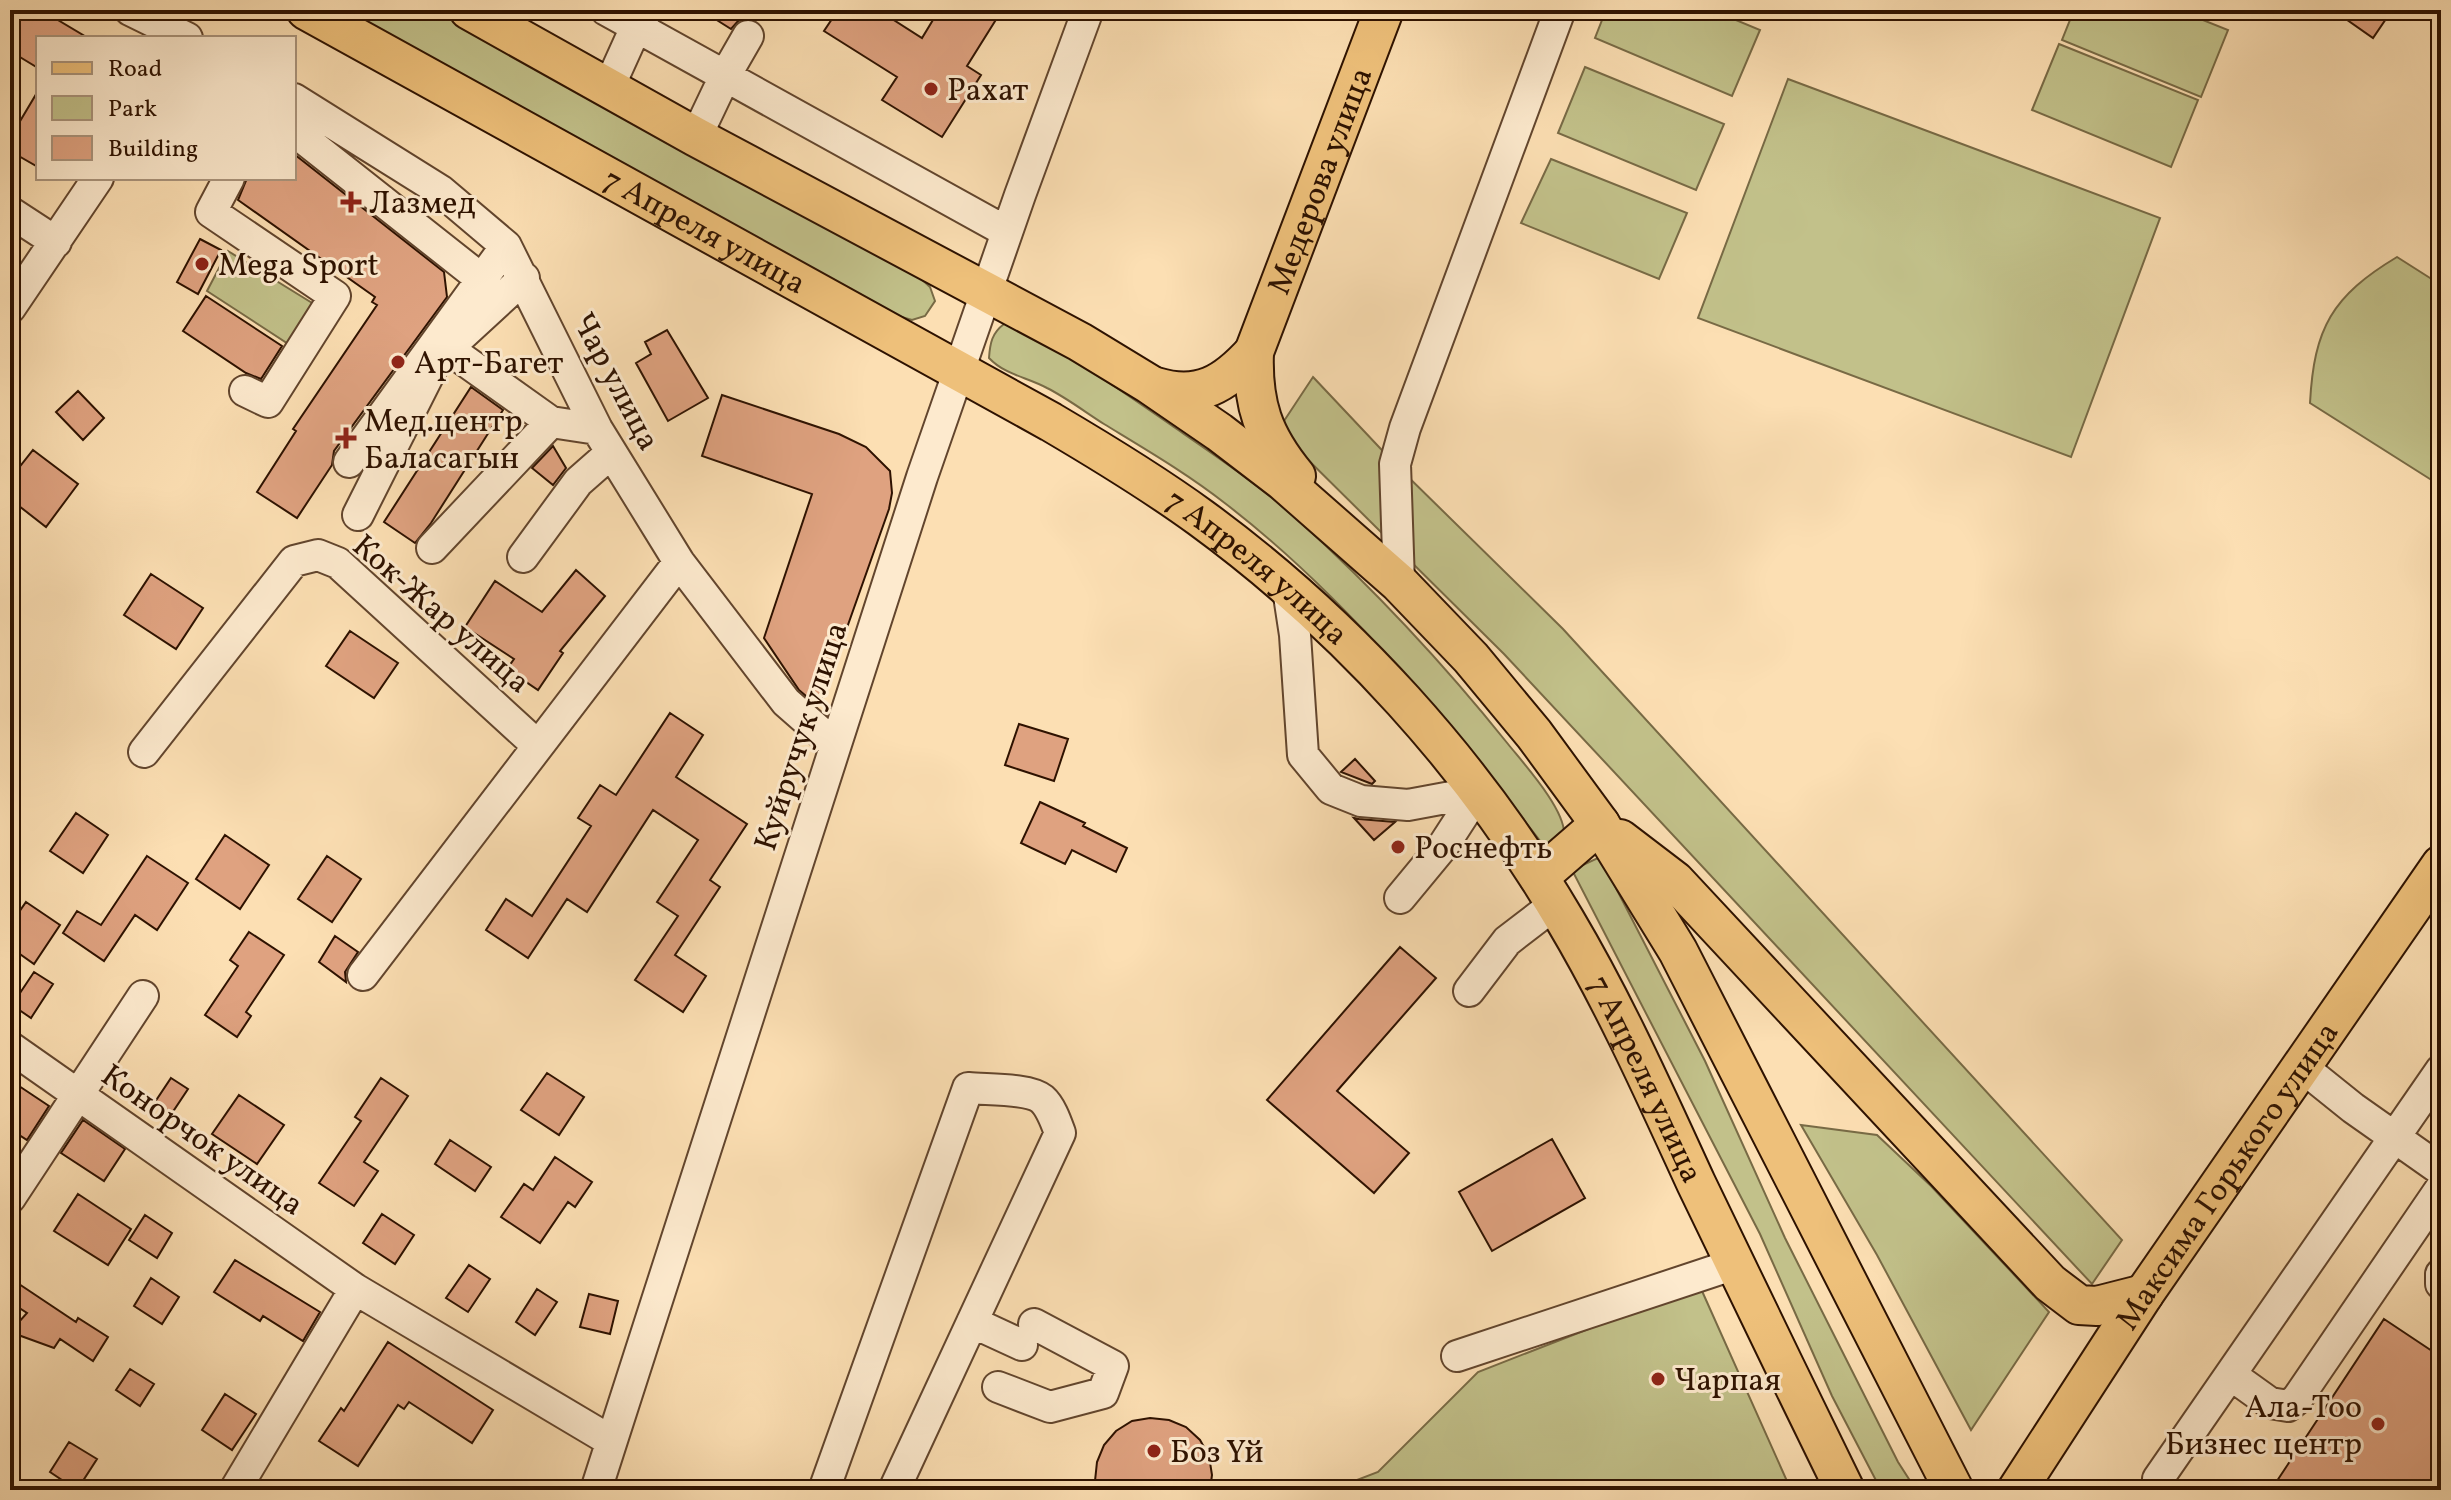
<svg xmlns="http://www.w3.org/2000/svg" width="2451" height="1500" font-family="Vollkorn,serif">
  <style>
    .green { fill: #c2c18a; stroke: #786a45; stroke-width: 2 }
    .building { fill: #dfa280; stroke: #2e1200; stroke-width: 2 }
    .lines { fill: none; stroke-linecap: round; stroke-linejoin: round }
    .minor-casing { stroke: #62452d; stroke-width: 34 }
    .major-casing { stroke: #2e1200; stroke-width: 42 }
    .minor { stroke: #fdeace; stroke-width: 30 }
    .major { stroke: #eec07a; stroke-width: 38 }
    .poi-dot { fill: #8f2418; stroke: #fdeace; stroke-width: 3 }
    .labels { text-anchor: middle; stroke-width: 6; stroke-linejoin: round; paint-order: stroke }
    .poi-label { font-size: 32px; fill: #2e1200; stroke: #fdeace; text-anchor: start }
    .street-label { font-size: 32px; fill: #2e1200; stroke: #fdeace }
  </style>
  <rect width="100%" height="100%" fill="#fcdfb3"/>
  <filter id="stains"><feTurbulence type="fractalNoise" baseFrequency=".0025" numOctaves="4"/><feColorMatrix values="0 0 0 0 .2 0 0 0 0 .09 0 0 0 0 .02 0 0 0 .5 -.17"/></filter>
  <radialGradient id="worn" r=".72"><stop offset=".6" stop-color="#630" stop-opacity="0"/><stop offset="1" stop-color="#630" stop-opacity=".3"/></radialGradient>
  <path class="green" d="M343,10H438L918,276L930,287L935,301L925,316L912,320L895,315Z
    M1606,10H1712L1760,30L1732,96L1595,38Z
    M2074,10H2178L2228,30L2201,97L2062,40Z
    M2059,44L2198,100L2171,167L2032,110Z
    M1585,67L1724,124L1696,190L1558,133Z
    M1788,79L2160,218L2071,457L1698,318Z
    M1551,159L1687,213L1659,279L1521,223Z
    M228,251L317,306L293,347L207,291Z
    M2397,257L2441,285V486L2310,403C2314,328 2332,296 2397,257Z
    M1004,324H1013C1068,354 1119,389 1171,425C1213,454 1258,484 1297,519C1373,588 1444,664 1508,744C1524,764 1566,810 1564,835L1552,845L1541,842C1446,721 1348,598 1226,504C1188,474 1145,449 1104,424C1085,412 1067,398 1047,388C1027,377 1005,375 989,358C990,343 992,333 1004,324Z
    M1313,377L1395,464L1563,629L2122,1240L2092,1284L1504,654L1278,430Z
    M1600,857L1705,1061L1785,1238L1898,1462L1916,1490H1881L1832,1396L1760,1234L1572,870Z
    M1801,1125L1877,1135L1931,1186L2049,1312L1971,1430L1877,1255Z
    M1702,1291L1791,1490H1331L1378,1472L1478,1372L1614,1319Z"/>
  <path class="building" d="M10,10H41L88,38H38V68L10,51Z
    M701,10H752L747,18L738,21L731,29Z
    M838,10H878L922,38L939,10H1002L967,66L981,75L942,137L882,100L897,77L824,31Z
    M2333,10H2392L2373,38Z
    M38,91V167L10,151V138Z
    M294,154L444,272L447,297L334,451L332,465L297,518L257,492L296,431L293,429L377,305L372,302L375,297L238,200L247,178H294Z
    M200,239L221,250L198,294L177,282Z
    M206,296L282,346L261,379L246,373L183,331Z
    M667,330L708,398L668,421L636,363L651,354L645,342Z
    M471,387L503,410L431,523L415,543L384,522Z
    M78,391L104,418L83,440L56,412Z
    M722,395L839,434L866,447L890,471L892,493L889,509L821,701L806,696L799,690L764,638L812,494L702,456Z
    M553,446L566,468L553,485L532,468Z
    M33,450L78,484L46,527L10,499V479Z
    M576,570L605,596L560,651L563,653L538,690L507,669L514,659L465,627L495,581L542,612Z
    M151,574L203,608L176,649L124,615Z
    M350,631L398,663L374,698L326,666Z
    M670,713L703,735L676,777L747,824L710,880L720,887L675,955L706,976L683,1012L635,980L678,916L657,902L698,840L653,810L587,912L567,899L528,958L486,930L506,899L532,916L591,826L578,818L600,785L616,795Z
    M1019,724L1068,739L1054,781L1005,765Z
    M1355,759L1375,781L1372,784L1341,772Z
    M1040,802L1085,823L1083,826L1127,848L1116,872L1072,850L1065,864L1021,843Z
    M76,813L108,835L83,873L50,851Z
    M1354,818L1359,819L1395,822L1374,840Z
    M225,835L269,865L240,909L196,879Z
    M147,856L188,883L157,930L135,915L104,961L63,933L77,911L101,925Z
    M327,856L361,879L332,922L298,899Z
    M26,902L60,925L34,964L10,947V925Z
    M249,932L284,955L246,1012L251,1016L237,1037L205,1015L238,966L230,960Z
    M335,936L358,952L345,972L346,982L319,962Z
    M1400,947L1436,978L1337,1091L1409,1153L1374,1193L1267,1100Z
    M34,972L53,984L31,1018L12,1005Z
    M547,1073L584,1097L559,1135L521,1110Z
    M171,1078L188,1089L172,1113L155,1102Z
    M381,1078L408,1096L364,1162L378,1171L354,1206L319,1183L361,1121L355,1117Z
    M10,1080L49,1106L27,1140L10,1129Z
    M239,1095L284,1125L257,1164L212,1134Z
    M83,1120L125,1149L104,1181L61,1153Z
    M1552,1139L1585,1198L1492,1251L1459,1192Z
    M450,1140L491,1167L475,1191L435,1164Z
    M555,1157L592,1182L575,1207L568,1202L540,1243L501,1217L524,1184L533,1190Z
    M78,1194L131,1229L108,1265L54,1231Z
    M382,1214L414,1235L395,1264L363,1243Z
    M145,1215L172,1233L157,1258L129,1240Z
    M235,1260L320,1312L303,1341L263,1316L260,1321L214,1292Z
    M469,1265L490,1279L468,1312L446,1298Z
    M10,1278L76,1322L78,1318L108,1337L93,1361L60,1339L54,1348L10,1332L27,1313L10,1302Z
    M151,1278L179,1297L162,1324L134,1306Z
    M537,1289L557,1302L535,1335L516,1322Z
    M589,1294L618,1301L610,1334L580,1327Z
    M2384,1319L2441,1357V1490H2271Z
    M388,1342L493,1410L472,1443L409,1402L404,1409L398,1405L358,1466L319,1441L341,1408L344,1411Z
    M130,1369L154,1384L140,1406L116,1390Z
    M225,1394L256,1414L232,1450L202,1430Z
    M1150,1418L1169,1420L1186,1427L1200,1440L1209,1456L1212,1475L1210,1490H1098L1095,1481L1097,1462L1104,1445L1116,1431L1132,1421Z
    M69,1442L97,1459L77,1490L50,1472Z"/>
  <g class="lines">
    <defs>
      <path id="minor" d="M130,10L187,38
        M606,10L1007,232
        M608,89L636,27L646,12
        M294,99L441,191L506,246L597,429L679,562L786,702L835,745
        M294,131L480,278
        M696,137L725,76L748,36
        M229,178L211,212L335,296L268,402L245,391
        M10,212L56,242
        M10,308L98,178
        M447,348L551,422L597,429
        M349,462L506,246
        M358,515L437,358L524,278
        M432,548L551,422
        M523,557L578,482L611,453
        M1399,583L1395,464L1405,428L1560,10
        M1288,589L1295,635L1303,755L1331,789L1361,801L1408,805L1478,792
        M144,752L294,561L318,555L338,563L538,746
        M1400,898L1443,846L1478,792
        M363,975L679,562
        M1469,991L1507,941L1555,904
        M10,1047L355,1289L611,1441
        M2302,1067L2353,1108L2441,1170
        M10,1198L143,996
        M2441,1274V1284
        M972,1322L1022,1345
        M1457,1356L1735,1264
        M2231,1375L2270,1403L2288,1406L2297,1399L2441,1188
        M998,1387L1050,1407L1103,1393L1113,1366L1034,1324
        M2158,1479L2441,1070
        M235,1490L355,1289
        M596,1490L922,477L1020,195L1088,10
        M824,1490L968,1088C986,1090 1029,1088 1042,1099C1051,1107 1056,1122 1060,1133L894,1490"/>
      <g id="major">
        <path id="s1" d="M306,10L1051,422C1102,452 1153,483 1201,518C1346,624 1474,765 1565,920C1615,1004 1655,1094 1696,1183C1745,1285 1795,1388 1845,1490"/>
        <path d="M469,10L696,137L1080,342L1149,384L1219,432L1283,481L1399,583L1471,658L1534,734L1600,824L1678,951L1954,1490"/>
        <path d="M1156,387C1199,400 1225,384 1254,352"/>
        <path id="s2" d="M1296,476C1263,436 1252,404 1254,352L1384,10"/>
        <path d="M1620,839L1675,881L2050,1283L2079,1305L2097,1306L2144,1294"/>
        <path d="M1539,877L1600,824"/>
        <path id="s3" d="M2017,1490L2144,1294L2441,865"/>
      </g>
    </defs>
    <use href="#minor" class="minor-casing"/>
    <use href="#major" class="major-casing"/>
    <use href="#minor" class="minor"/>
    <use href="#major" class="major"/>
  </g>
  <g class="poi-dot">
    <circle cx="931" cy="89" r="8"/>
    <path d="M347 190h8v8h8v8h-8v8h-8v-8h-8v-8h8z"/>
    <circle cx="202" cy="264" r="8"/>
    <circle cx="398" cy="362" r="8"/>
    <path d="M342 426h8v8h8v8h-8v8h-8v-8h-8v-8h8z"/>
    <circle cx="1398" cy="847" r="8"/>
    <circle cx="1658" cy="1379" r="8"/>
    <circle cx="2378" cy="1424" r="8"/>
    <circle cx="1154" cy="1451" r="8"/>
  </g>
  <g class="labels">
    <g class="poi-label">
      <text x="947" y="100">Рахат</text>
      <text x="369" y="213">Лазмед</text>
      <text x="218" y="275">Mega Sport</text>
      <text x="414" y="373">Арт-Багет</text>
      <text x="364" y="431">Мед.центр<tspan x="364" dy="37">Баласагын</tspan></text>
      <text x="1414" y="858">Роснефть</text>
      <text x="1674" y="1390">Чарпая</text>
      <text x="2362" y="1417" text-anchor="end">Ала-Тоо<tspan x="2362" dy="37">Бизнес центр</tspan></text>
      <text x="1170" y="1462">Боз Үй</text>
    </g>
    <g class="street-label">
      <text dy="11" stroke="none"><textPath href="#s2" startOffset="318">Медерова улица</textPath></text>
      <text dy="11" stroke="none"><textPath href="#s1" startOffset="456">7 Апреля улица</textPath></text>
      <text transform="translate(617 381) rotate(62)" y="11">Чар улица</text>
      <text dy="11" stroke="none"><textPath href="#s1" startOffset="1104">7 Апреля улица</textPath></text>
      <text transform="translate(442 613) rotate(41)" y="11">Кок-Жар улица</text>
      <text transform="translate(800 736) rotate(-72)" y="11">Куйручук улица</text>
      <text dy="11" stroke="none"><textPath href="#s1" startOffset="1754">7 Апреля улица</textPath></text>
      <text transform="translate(203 1139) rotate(35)" y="11">Конорчок улица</text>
      <text dy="11" stroke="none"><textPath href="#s3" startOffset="378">Максима Горького улица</textPath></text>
    </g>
  </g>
  <rect width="2451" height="1500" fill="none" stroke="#fcdfb3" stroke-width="40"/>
  <rect x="12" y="12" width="2427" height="1476" fill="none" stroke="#2e1200" stroke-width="4"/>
  <rect x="20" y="20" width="2411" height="1460" fill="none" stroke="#2e1200" stroke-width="2"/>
  <rect x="36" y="36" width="260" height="144" fill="#fdeace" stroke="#aa947c" stroke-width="2"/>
  <rect x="52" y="62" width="40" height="12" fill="#eec07a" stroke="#aa947c" stroke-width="2"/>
  <text x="108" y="76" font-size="24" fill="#2e1200">Road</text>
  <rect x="52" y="96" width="40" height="24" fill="#c2c18a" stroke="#aa947c" stroke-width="2"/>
  <text x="108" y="116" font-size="24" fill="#2e1200">Park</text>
  <rect x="52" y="136" width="40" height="24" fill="#dfa280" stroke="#aa947c" stroke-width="2"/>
  <text x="108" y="156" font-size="24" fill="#2e1200">Building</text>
  <rect width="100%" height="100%" filter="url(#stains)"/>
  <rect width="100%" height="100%" fill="url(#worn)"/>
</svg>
